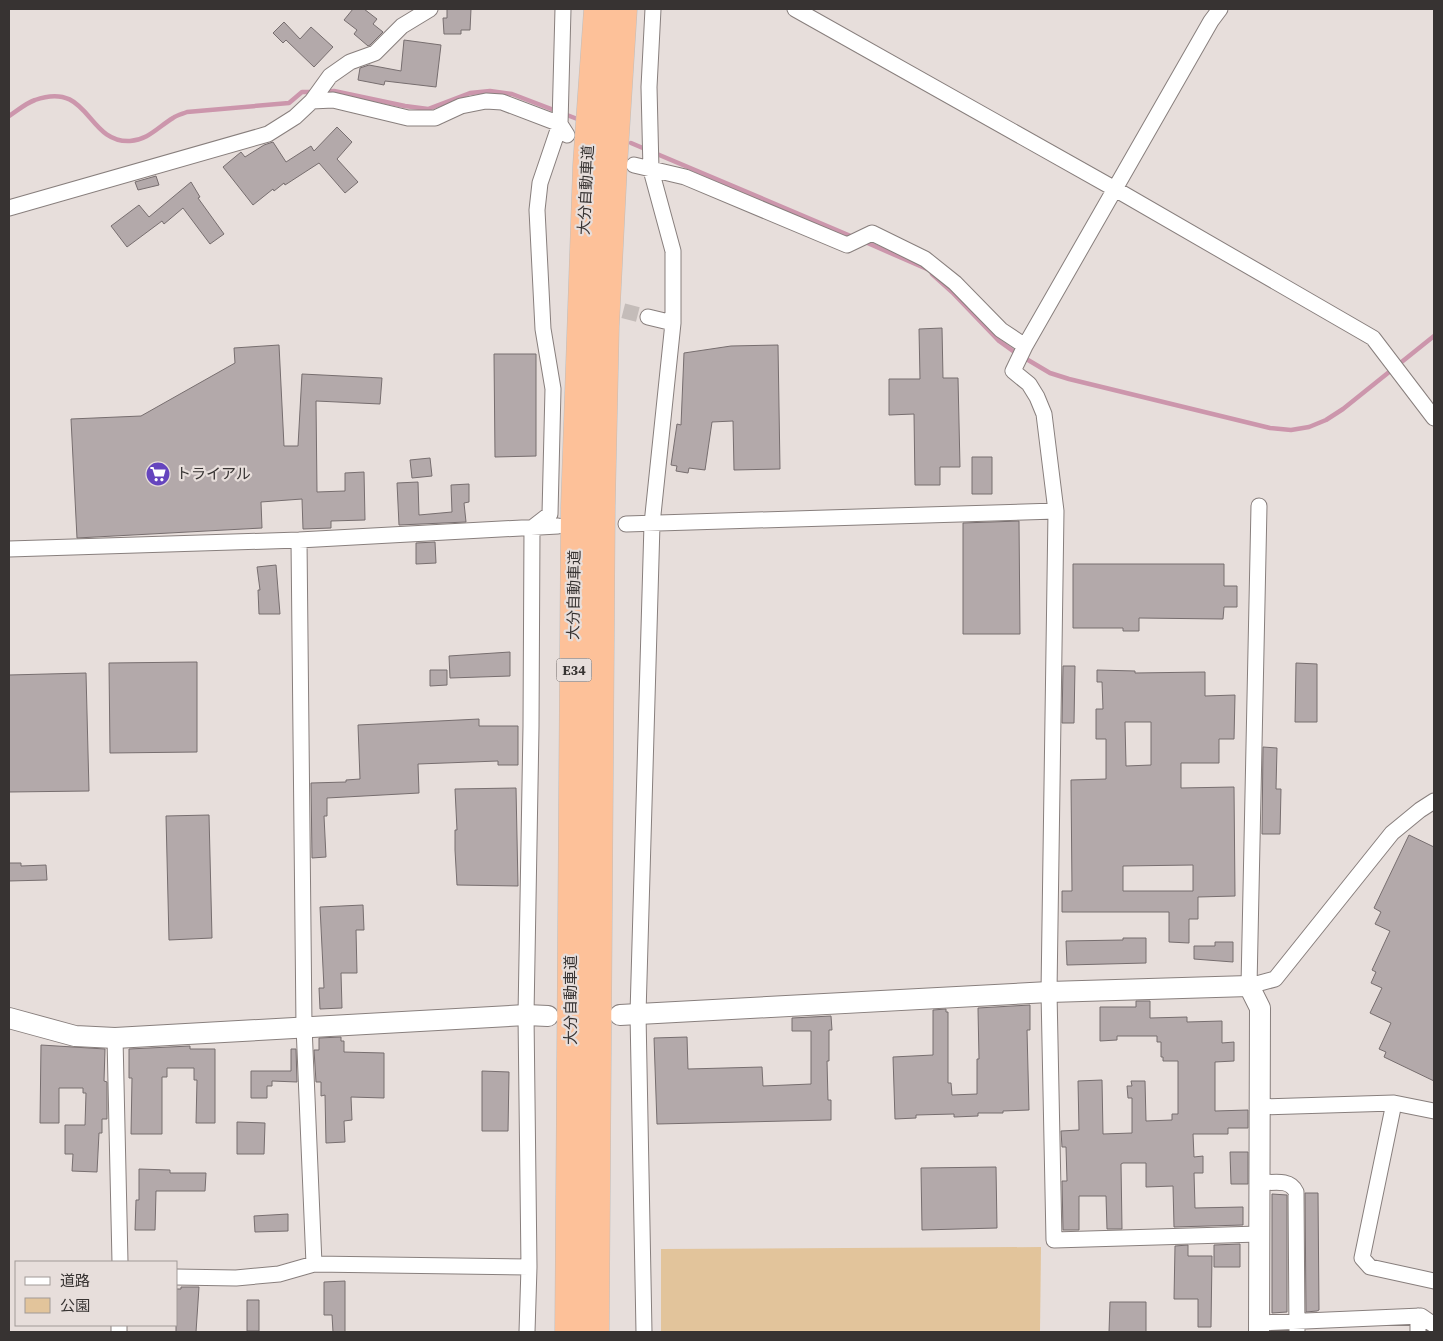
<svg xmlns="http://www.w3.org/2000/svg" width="1443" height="1341" font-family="'Source Serif 4','Noto Sans JP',serif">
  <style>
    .green { fill: #e2c49b }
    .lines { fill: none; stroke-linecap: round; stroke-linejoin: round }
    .stream { stroke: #cc96ac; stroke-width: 4.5 }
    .building { fill: #b3a9aa; stroke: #776e6f; fill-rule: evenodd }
    .minor-tunnel { stroke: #c4bcb9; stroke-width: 15; stroke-dasharray: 15 8; stroke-linecap: butt }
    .minor-casing { stroke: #887f7d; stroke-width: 17 }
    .tertiary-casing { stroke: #887f7d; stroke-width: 22 }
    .motorway-casing { stroke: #bfbebd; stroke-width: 29 }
    .minor { stroke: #fff; stroke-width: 15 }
    .tertiary { stroke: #fff; stroke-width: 20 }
    .motorway { stroke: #fdc199; stroke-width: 28 }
    .labels { text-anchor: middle; stroke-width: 4.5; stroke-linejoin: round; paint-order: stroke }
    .shield { fill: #e7dedb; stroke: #6c6665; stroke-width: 1 }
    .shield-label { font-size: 14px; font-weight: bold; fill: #373332 }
    .street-label { font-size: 15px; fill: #373332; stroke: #e7dedb }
    .poi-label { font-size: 15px; fill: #373332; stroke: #e7dedb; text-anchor: start }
  </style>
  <rect width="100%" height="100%" fill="#e7dedb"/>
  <path class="green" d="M1041,1247L1040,1332H661V1249Z"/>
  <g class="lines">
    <path class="stream" d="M323,92L334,91L405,106L428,109L470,93L490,91L512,94L580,120
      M9,116C17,111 26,103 35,100C90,80 86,143 130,141C148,140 158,127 173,118C177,115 182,114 187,112L289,103L302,92H315
      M631,143L853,237
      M863,241L927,269
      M932,274L952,292L999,341L1013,351L1050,373L1069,379L1270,428L1291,430L1309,427L1326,420L1343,409L1434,336"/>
  </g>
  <path class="building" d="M353,9H364L377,19L373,24L383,32L370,45L368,46L354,34L357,30L344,20Z
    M447,9H471L470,30H461V34H444L443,18H447Z
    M284,22L300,39L311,27L333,47L314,67L286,40L283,43L273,33Z
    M404,40L441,45L436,87L385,81L384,85L358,80L360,68L369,65L401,71Z
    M337,127L352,142L337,159L358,182L345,193L319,163L285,185L284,183L274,191L273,189L253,205L223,167L241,152L245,157L264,145L273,142L286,162L311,146L314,151Z
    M156,176L159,185L138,190L135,182Z
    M191,182L200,197L198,198L224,234L210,244L183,208L164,224L162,221L127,247L111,226L139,205L149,217Z
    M942,328L943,378H958L960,467H940V485H915L914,414L889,415V379H920L919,329Z
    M279,345L284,446H298L302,374L382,378L380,404L316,401L317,492L345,491V473L364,472L365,520L331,521V528L303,529L302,499L261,502L262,528L77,538L71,419L141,416L235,363L234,348Z
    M778,345L780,469L734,470L733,421L712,422L705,470L689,468L688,473L676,471L677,466L671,465L677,424L681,425L684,353L731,346Z
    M494,354H536V456L495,457Z
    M972,457H992V494H972Z
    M430,458L432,476L412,478L410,460Z
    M418,482L419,515L452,512L451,485L469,484V502L464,503L466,522L399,525L397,483Z
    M1019,521L1020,634H963V523Z
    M435,542L436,563L416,564V543Z
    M1073,564H1224V586H1237V607H1224L1223,619L1139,618V631H1123V628H1073Z
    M276,565L280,614H259L258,590H260L257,567Z
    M510,652V676L450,678L449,656Z
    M197,662V752L110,753L109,663Z
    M1296,663L1317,664V722H1295Z
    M1063,666H1075L1074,723H1062Z
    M430,670H447V685L430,686Z
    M1097,670L1135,671V673L1205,672V696L1235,695L1234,739H1219V763H1181V788L1234,787L1235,896L1198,897V919H1189V943L1169,942V912H1062V891H1072L1071,780L1106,779V739H1096V709H1103L1102,682H1097ZM1125,722H1151V765L1126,766ZM1193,865V891H1123V866Z
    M86,673L89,791L9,792V675Z
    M479,719V726H518V765H498V761L418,764L419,793L327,798V816H324L326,857L312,858L311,783L346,782V780L360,779L358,725Z
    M1263,747L1277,748L1276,789H1281L1280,834H1262Z
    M516,788L518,886L457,885L455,850V830H457L455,789Z
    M209,815L212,938L169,940L166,816Z
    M1409,835L1434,847V1081L1384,1057L1386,1052L1379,1049L1391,1023L1370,1013L1382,988L1371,983L1376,972L1372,970L1390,931L1375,924L1381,912L1374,908Z
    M9,863H21V866L46,865L47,880L9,881Z
    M363,905L364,930H356L357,973H341L342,1008L320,1009L319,988H324L320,907Z
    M1123,938H1146V963L1067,965L1066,941L1123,940Z
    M1215,942H1233V962L1194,959V946H1215Z
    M1136,1001H1150V1018L1187,1017V1022L1222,1021V1043L1234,1042V1061L1215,1062V1111L1248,1110V1128H1228V1134H1193L1194,1157L1203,1156V1173H1194L1195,1208L1243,1207V1225L1174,1227L1173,1186L1146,1187V1163H1123L1121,1164L1122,1229H1107L1106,1196H1079V1230H1063L1062,1181H1067L1066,1147H1062L1061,1131L1079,1130L1078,1081L1102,1080L1103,1134L1132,1133V1098H1128L1127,1086H1132L1131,1081H1145L1146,1121L1172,1120V1114H1178V1061H1163V1057H1161V1042H1157V1036H1117V1040L1100,1041V1007H1136Z
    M1030,1005V1030H1027L1029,1110L1003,1111V1113H978V1116L954,1117V1114L916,1115V1118L895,1119L893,1057L933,1055V1010L946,1009V1012H948V1083H951L952,1095L977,1094V1059H979L978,1008Z
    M831,1016L832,1030H829V1061H827L828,1100H831V1120L657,1124L654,1038L687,1037L688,1069L762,1067L763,1086L811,1084V1031H792V1018Z
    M341,1037V1041H344V1052L384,1053V1098L351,1097L352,1120L344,1121L345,1142L326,1143L325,1095L321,1096V1082H316L314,1050H319V1038Z
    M41,1045L105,1049L104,1081L107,1082V1119H102V1133H99L97,1172L72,1171L73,1154H65V1125H85L86,1093H83V1088H59V1123H40Z
    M190,1046V1049H215V1123H196L197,1080H194V1068H167V1077H162V1134H131L132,1078H129V1049Z
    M291,1049H296L297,1082L272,1081V1086H267V1098H251V1071H291Z
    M482,1071L509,1072L508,1131H482Z
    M237,1122L265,1123L264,1154H237Z
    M1230,1152H1248V1184H1231Z
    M996,1167L997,1228L922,1230L921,1168Z
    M139,1169L170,1170V1173H206L205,1191H156L155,1230H135L136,1200H139Z
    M1305,1193H1318L1319,1310L1317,1311L1306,1312Z
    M1272,1194L1287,1195V1312L1272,1313Z
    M288,1214V1231L255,1232L254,1216Z
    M1240,1244V1267H1214V1245Z
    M1188,1245V1256H1212L1211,1327H1198V1299H1174L1175,1246Z
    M345,1281V1332H333L332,1315H324V1282Z
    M181,1287H199L196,1332H176V1289H181Z
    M247,1300H259V1331H247Z
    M1110,1302H1146V1332H1109Z"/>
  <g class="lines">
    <path class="minor-tunnel" d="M601,305L648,317"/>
    <defs>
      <path id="minor" d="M795,9L1115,189L1373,338L1434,418
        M1220,9L1211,21L1025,346L1013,371L1029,384L1037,397L1044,414L1056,511L1049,992L1054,1240L1259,1234
        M312,101L333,100L408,118H435L461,106L486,101L502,102L560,124L567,135
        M634,165L685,177L847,245L872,233L925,259L955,283L1001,330L1025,346
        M9,208L268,134L295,117L312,101L330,76L350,62L375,53L402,26L430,9
        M648,317L673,323
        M1259,506L1249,986L1275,979L1392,833L1420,810L1434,801
        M626,524L1056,511
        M532,528L550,514L553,389L543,329L537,210L540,183L560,124L563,9
        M299,540L304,1026L314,1264
        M9,549L299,540L558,526
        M115,1038L120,1262
        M1394,1103L1362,1258L1370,1267L1434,1281
        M1259,1107L1394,1103L1434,1111
        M1259,1183C1272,1183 1290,1178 1296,1192L1297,1332
        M176,1277L236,1278L279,1274L314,1264L529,1267
        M1418,1316V1332
        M1259,1323L1421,1316L1434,1325
        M119,1332V1325
        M527,1332L529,1267L526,1015L531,727L532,528
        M644,1332L638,1014L652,524L673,323V251L651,170L649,87L653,9"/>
      <path id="tertiary" d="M620,1015L1049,992L1249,986L1260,1008L1259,1332
        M9,1018L75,1036L115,1038L526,1015L548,1016"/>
      <path id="motorway" d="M569,1332L575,506L587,165L598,9
        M595,1332L601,506L605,326L613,167L623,9"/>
    </defs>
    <use href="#minor" class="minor-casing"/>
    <use href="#tertiary" class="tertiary-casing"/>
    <use href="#motorway" class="motorway-casing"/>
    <use href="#minor" class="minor"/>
    <use href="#tertiary" class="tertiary"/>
    <use href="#motorway" class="motorway"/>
  </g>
  <defs>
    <symbol id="supermarket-disc" viewBox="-11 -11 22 22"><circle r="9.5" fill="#6545be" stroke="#e7dedb"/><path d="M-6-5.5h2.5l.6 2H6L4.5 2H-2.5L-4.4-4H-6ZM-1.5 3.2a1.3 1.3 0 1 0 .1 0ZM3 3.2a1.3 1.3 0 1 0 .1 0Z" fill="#fff"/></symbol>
  </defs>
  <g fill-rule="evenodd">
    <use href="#supermarket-disc" x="144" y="460" width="28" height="28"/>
  </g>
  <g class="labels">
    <rect class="shield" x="556.5" y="658.5" width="35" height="23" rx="4"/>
    <g class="shield-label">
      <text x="574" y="675">E34</text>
    </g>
    <g class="street-label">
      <text transform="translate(586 190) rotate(-87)" y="5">大分自動車道</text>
      <text transform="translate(574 595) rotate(-89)" y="5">大分自動車道</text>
      <text transform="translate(571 1000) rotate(-90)" y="5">大分自動車道</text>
    </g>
    <g class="poi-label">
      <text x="176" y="479">トライアル</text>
    </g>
  </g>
  <rect width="1443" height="1341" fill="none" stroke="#373332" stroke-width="20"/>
  <rect x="15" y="1261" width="162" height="65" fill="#e7dedb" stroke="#a19a97"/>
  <rect x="25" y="1277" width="25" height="8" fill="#ffffff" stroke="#a19a97"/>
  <text x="60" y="1286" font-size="15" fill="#373332">道路</text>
  <rect x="25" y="1298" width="25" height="15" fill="#e2c49b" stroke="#a19a97"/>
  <text x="60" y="1311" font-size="15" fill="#373332">公園</text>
</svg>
